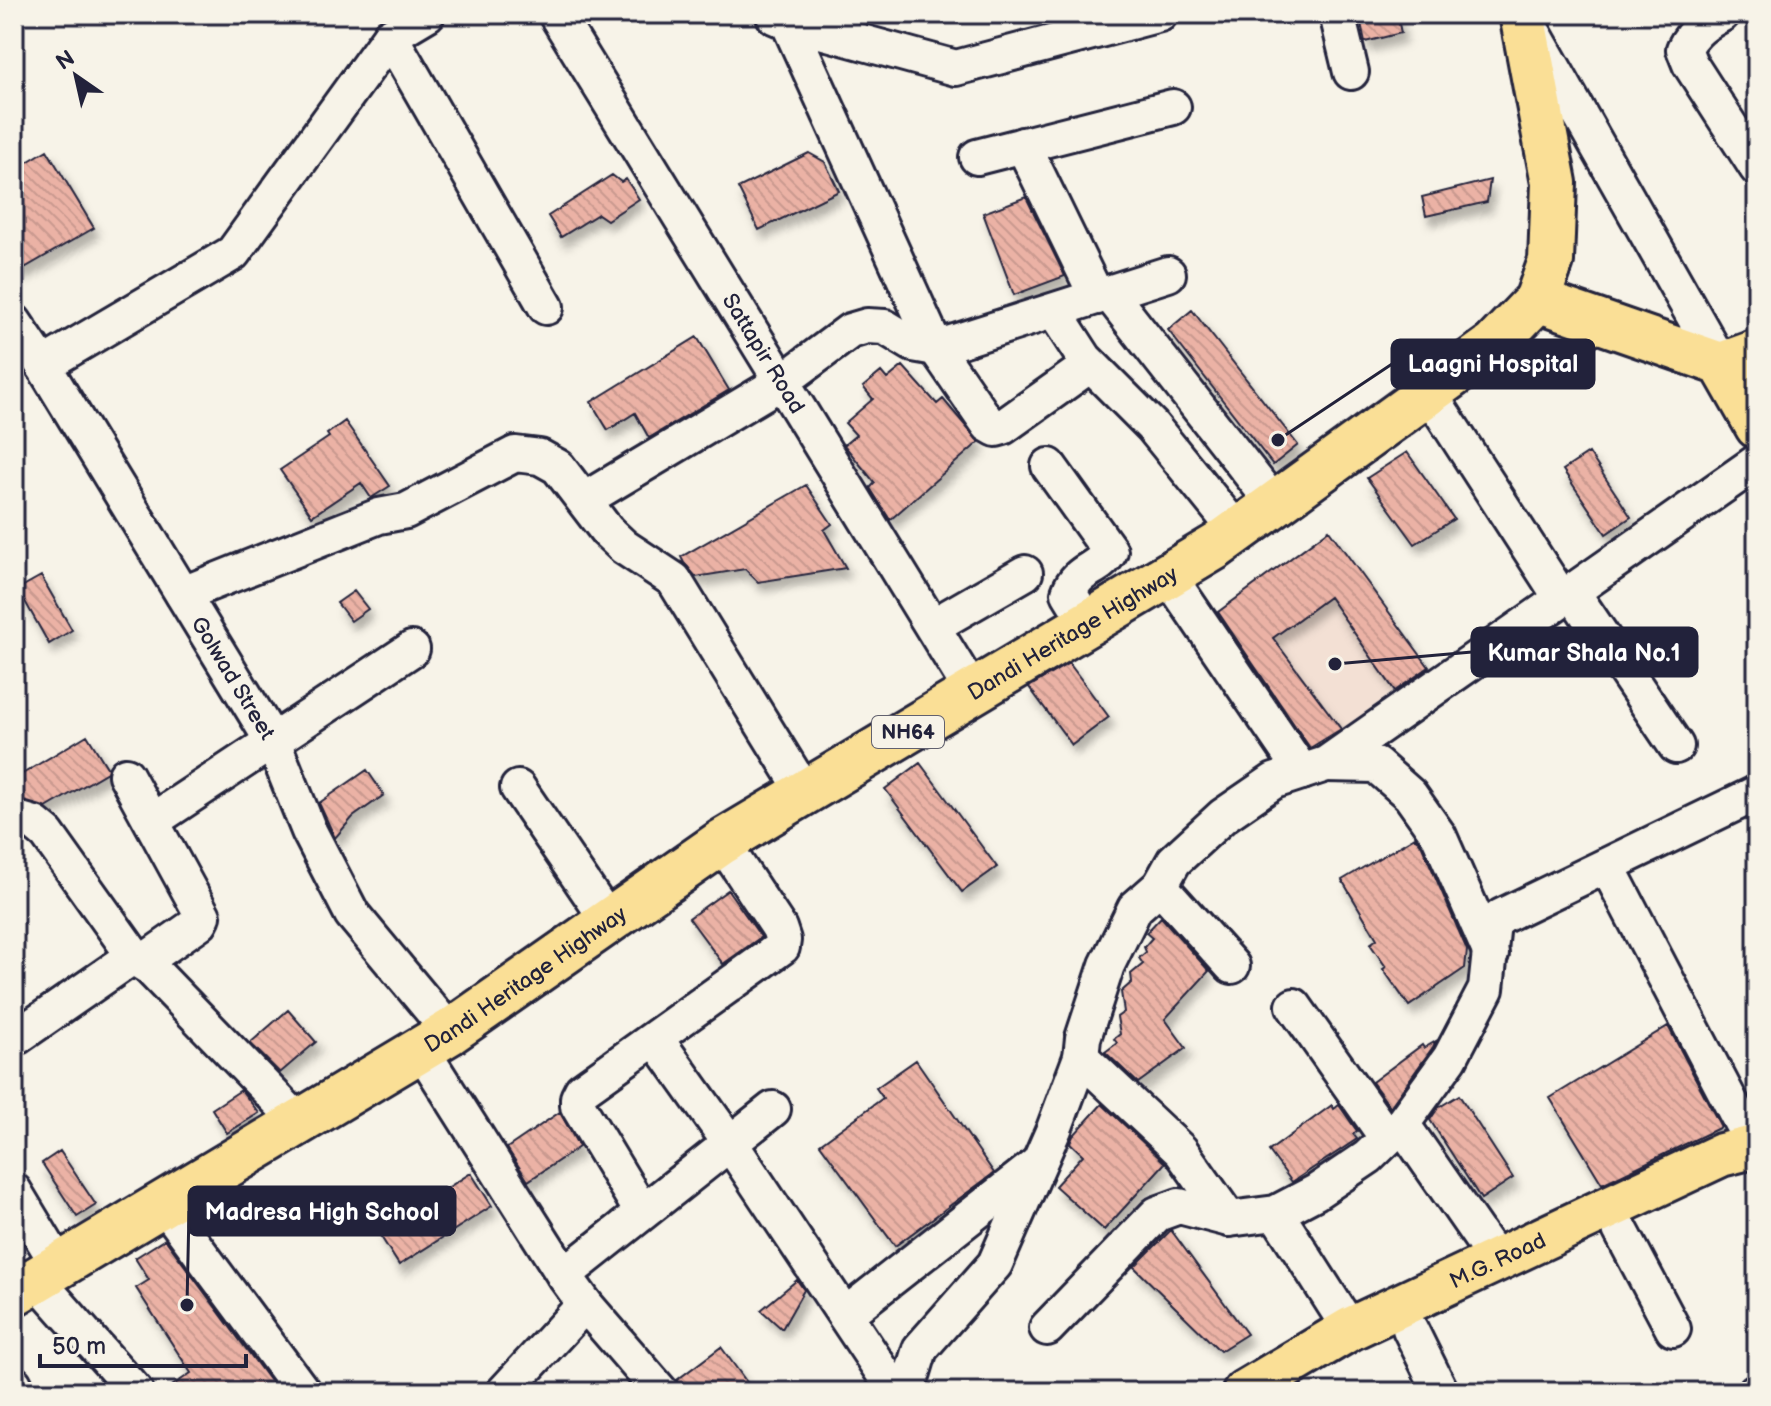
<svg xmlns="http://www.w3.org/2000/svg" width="1771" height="1406" font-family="'Balsamiq Sans',sans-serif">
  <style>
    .built { fill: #f3e0d4 }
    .building { fill: url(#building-back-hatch); stroke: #22223b; stroke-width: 2; filter: url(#shadow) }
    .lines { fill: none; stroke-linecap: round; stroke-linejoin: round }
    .minor-casing { stroke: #22223b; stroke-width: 40 }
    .major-casing { stroke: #22223b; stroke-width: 48 }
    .highway-casing { stroke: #22223b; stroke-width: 50 }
    .minor { stroke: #f7f3e8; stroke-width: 34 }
    .major { stroke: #fadf96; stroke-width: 42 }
    .highway { stroke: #fadf96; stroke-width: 44 }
    .labels { text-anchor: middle; stroke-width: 7; stroke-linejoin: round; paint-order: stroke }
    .shield { fill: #f7f3e8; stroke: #62616f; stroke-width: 2 }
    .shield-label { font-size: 20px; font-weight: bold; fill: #22223b }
    .street-label { font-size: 22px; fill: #22223b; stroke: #f7f3e8 }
    .leader { fill: none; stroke: #22223b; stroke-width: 3 }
    .callout-dot { fill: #22223b; stroke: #f7f3e8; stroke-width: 3 }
    .callout { fill: #22223b; stroke: #22223b; stroke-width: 3 }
    .callout-label { font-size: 24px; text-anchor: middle; font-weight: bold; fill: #fff }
  </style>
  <defs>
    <pattern id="building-back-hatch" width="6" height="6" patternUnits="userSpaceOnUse" patternTransform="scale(2)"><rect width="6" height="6" fill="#ebb2a5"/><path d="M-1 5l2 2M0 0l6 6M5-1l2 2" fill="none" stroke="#c9998f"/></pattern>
    <filter id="shadow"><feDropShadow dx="5" dy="9" stdDeviation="4" flood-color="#0004"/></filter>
  </defs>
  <rect width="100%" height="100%" fill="#f7f3e8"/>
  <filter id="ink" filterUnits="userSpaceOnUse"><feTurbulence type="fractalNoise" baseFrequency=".0125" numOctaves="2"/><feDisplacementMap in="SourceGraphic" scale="16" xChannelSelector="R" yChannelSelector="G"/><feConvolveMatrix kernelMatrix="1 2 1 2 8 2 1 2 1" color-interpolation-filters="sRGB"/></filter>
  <g filter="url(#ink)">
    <path class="built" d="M1329,597L1395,691L1341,729L1273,638Z"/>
    <path class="building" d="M1359,14H1397L1401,33L1365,42Z
      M47,150L94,228L14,274V170Z
      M809,153L825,162L839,191L759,230L738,188Z
      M612,175L621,182L626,179L639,199L607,220L598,214L561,237L548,216Z
      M1490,180L1487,202L1426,216L1422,197Z
      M1026,197L1065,276L1014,295L983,213Z
      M1192,310L1298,445L1273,465L1168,330Z
      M697,337L729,390L649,438L635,413L608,430L591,402Z
      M903,366L937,404L943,399L979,442L890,520L870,488L875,483L844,445L856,435L845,423L873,399L863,387L881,372L887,379Z
      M345,421L390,486L371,498L361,483L312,516L280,470L329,437L327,434Z
      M1407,452L1454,519L1415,544L1367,478Z
      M1589,453L1631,517L1606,534L1563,470Z
      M806,485L832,524L824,530L846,568L758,582L745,569L696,577L684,563L681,557Z
      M1329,530L1429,667L1395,691L1329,597L1273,638L1341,729L1310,748L1218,612Z
      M41,576L72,630L49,644L18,589Z
      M354,591L368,609L351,621L337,603Z
      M1069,663L1109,717L1072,745L1029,687Z
      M87,735L108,769L107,772L46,808L21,801L14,789V779Z
      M920,763L997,867L962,892L885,789Z
      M367,770L384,795L353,817L335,838L319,803Z
      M1415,837L1422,846L1467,950L1465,968L1409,1006L1383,969L1386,967L1370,944L1377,939L1342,880Z
      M728,890L761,937L723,964L689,918Z
      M1161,917L1209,971L1165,1019L1186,1048L1138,1083L1105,1052L1117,1043L1114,1039L1120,1034L1117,1017L1124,1012L1121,992L1132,982L1131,974L1143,964L1139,958L1146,952L1144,947L1152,938L1146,933Z
      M288,1010L316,1042L280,1073L250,1043Z
      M1668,1026L1721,1127L1602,1184L1550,1098Z
      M1436,1041L1433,1047L1390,1107L1372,1082L1422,1045L1424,1048Z
      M916,1060L994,1173L895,1246L820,1144L883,1098L876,1088Z
      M241,1090L259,1113L227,1133L212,1109Z
      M1459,1095L1513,1178L1481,1199L1430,1120L1438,1108Z
      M1102,1104L1165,1163L1104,1230L1055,1186L1083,1155L1070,1143L1073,1136Z
      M1332,1105L1334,1109L1339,1105L1357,1131L1353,1134L1357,1139L1292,1182L1269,1151Z
      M560,1112L579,1147L528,1181L507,1148Z
      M60,1151L96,1205L77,1217L42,1163Z
      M471,1173L492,1206L399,1265L378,1232Z
      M1171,1230L1247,1334L1220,1351L1134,1267Z
      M165,1239L278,1392H163L191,1373L136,1288L149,1280L135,1258Z
      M797,1280L804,1290L782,1329L761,1310Z
      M721,1347L754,1392H680L677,1380Z"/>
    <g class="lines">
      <defs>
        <g id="minor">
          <path id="s1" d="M556,14L973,693"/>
          <path d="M1337,14L1351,72"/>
          <path d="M1722,14C1705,23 1693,31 1684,49L1690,64L1757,168"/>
          <path d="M774,16L788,22L956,68L1160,14"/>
          <path d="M788,22L936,348L989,425L996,429L1003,427L1090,365"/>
          <path d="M1533,32L1721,364"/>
          <path d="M390,36L546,307"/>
          <path d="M1023,145L1097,297"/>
          <path d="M977,157L1173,107"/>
          <path d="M1109,293L1275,505"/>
          <path d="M1054,311L1085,359L1152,426L1237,531"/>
          <path id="s2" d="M14,322L43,365L273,742L309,831L352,914L450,1032"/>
          <path d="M43,365L233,253L390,36L427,14"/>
          <path d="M1429,393L1562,599"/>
          <path d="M1049,466L1110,551C1098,572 1078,567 1069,593L1088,624"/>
          <path d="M584,500L783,381L850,331L867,326L885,327L913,344L936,348L1168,274"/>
          <path d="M1168,575L1302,772"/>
          <path d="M1572,592L1676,746"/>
          <path d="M183,594L379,516L406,511L515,454L540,457L558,467L607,531L624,547L674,580L805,793"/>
          <path d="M933,626L1025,573"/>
          <path d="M1326,764L1376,765L1410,795L1439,836L1491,954"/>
          <path d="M126,775L203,916L200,922L143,962"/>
          <path d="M518,788L608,920"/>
          <path d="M152,821L412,649"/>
          <path d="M14,823L21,820L35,824L47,834L136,959"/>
          <path d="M1607,866L1754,1147"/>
          <path d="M1160,886L1232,966"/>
          <path d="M1294,1006L1387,1138"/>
          <path d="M14,1039L128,960L136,959L149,967L300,1123"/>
          <path d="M656,1039L730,1143L896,1392"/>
          <path d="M421,1049L564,1275L585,1304L661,1392"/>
          <path d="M1081,1057L1181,1151L1229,1219"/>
          <path d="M1402,1124L1497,1261"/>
          <path d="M14,1191L59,1266"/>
          <path d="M163,1203L303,1392"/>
          <path d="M642,1212L578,1106V1098L582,1090L782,947L783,940L779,928L722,842"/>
          <path d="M1276,1213L1350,1329"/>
          <path d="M1620,1229L1673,1329"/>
          <path d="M564,1275L773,1109"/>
          <path d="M37,1280L136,1392"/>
          <path d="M845,1315L1036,1165"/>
          <path d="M1047,1328L1157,1214L1179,1206L1229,1219L1276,1213L1316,1192L1368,1157L1402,1124L1450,1058L1486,989L1493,923L1502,916L1757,793"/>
          <path d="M1410,1329L1441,1392"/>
          <path d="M14,1384L17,1392"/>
          <path d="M504,1392L585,1304"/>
          <path d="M907,1392L920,1349L995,1264L1054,1129L1081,1057L1083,1038L1107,965L1135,908L1160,886L1174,861L1223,816L1274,781L1326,764L1757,462"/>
          <path d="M1755,1392L1757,1391"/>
        </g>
        <g id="major">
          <path d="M1537,300L1721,364L1757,427"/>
          <path d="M1721,364L1757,351"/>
          <path id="s3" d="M1244,1392L1350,1329L1721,1155L1757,1146"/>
        </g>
        <g id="highway">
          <path id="s4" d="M14,1293L450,1032L722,842L1217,546L1494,345L1537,300L1551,261L1554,183L1522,14"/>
        </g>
      </defs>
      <use href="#minor" class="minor-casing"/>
      <use href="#major" class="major-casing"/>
      <use href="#highway" class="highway-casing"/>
      <use href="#minor" class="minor"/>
      <use href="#major" class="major"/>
      <use href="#highway" class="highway"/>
    </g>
  </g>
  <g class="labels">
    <rect class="shield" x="872" y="716" width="72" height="32" rx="6"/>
    <g class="shield-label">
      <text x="908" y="739">NH64</text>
    </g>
    <g class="street-label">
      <text dy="8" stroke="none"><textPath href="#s1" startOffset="398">Sattapir Road</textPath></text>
      <text dy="8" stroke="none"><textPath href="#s4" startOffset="1248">Dandi Heritage Highway</textPath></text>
      <text dy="8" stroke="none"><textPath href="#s2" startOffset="418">Golwad Street</textPath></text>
      <text dy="8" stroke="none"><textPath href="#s4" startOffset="600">Dandi Heritage Highway</textPath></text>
      <text dy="8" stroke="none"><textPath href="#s3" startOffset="286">M.G. Road</textPath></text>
    </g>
  </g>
  <path class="leader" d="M1278 440L1392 364M1335 664L1472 652M187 1305L189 1211"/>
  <g class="callout-dot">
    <circle cx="1278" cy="440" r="8"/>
    <circle cx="1335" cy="664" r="8"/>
    <circle cx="187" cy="1305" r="8"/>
  </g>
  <g class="callout">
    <rect x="1392" y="340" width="202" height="48" rx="8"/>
    <rect x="1472" y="628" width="225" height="48" rx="8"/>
    <rect x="189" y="1187" width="266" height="48" rx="8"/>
  </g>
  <g class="callout-label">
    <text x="1493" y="372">Laagni Hospital</text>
    <text x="1584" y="661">Kumar Shala No.1</text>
    <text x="322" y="1220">Madresa High School</text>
  </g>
  <rect width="1771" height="1406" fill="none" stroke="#f7f3e8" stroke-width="48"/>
  <rect x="24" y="24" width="1723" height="1358" fill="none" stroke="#22223b" stroke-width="3" filter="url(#ink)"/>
  <g transform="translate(76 76) rotate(326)" stroke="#f7f3e8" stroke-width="6" paint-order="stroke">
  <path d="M0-6L14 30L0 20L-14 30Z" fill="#22223b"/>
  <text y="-12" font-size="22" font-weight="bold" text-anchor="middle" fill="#22223b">N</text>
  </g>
  <path d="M40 1354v12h206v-12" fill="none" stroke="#22223b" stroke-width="4"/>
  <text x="52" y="1354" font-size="24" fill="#22223b" stroke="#f7f3e8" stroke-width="6" paint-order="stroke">50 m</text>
</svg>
